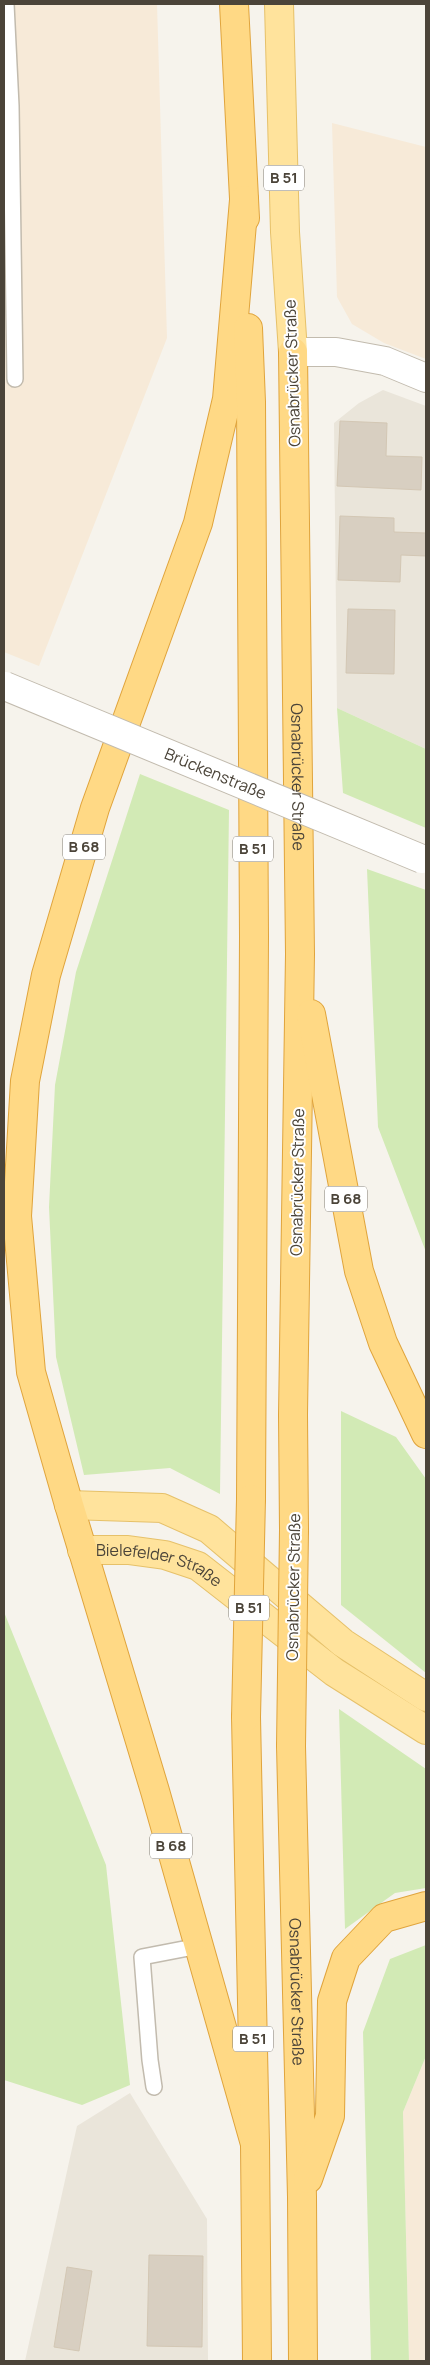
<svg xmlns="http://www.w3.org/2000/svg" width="430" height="2365" font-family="Manrope,sans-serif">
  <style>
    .residential { fill: #eae5da }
    .commercial { fill: #f7ead8 }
    .green { fill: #d2eab5 }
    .building { fill: #d8cfc1; stroke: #d3c7b4 }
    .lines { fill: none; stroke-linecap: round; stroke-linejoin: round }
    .service-casing { stroke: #c2bbae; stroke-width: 18 }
    .minor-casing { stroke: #c2bbae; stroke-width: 30 }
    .primary-casing { stroke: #e6c16a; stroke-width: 30 }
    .trunk-casing { stroke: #e0a43c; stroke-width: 30 }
    .service { stroke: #fff; stroke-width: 15 }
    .minor { stroke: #fff; stroke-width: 28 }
    .primary { stroke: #ffe39c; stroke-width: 28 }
    .trunk { stroke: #ffd985; stroke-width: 28 }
    .minor-bridge-casing { stroke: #c2bbae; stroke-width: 30; stroke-linecap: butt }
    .trunk-bridge-casing { stroke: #e0a43c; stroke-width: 30; stroke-linecap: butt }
    .minor-bridge { stroke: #fff; stroke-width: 28 }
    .trunk-bridge { stroke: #ffd985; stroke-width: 28 }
    .labels { text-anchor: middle; stroke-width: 4; stroke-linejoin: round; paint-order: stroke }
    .shield { fill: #fff; stroke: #817c74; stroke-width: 1 }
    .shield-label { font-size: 15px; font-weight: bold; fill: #4b4439 }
    .street-label { font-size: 16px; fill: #4b4439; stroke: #fff }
  </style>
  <rect width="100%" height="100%" fill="#f6f3ec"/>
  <path class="residential" d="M383,390L426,406V749L337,708L334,423L359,403Z
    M130,2093L207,2219L208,2361H25L77,2126Z"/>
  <path class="commercial" d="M4,4H157L167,338L39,666L4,652Z
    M332,123L426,147V359L384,343L352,324L337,297Z
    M426,2056V2361H409L403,2112Z"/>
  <path class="green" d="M337,708L426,749V828L343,793Z
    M140,774L229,810L220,1494L170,1468L84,1475L56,1357L49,1207L55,1085L76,972Z
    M367,869L426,890V1252L378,1127Z
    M341,1411L396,1437L426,1479V1673L341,1605Z
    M4,1612L106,1865L130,2085L82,2105L4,2080Z
    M339,1709L426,1769V1888L395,1893L345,1929Z
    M426,1945V2056L403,2112L409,2361H371L363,2032L390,1959Z"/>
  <path class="building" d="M340,421L387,423L386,456L422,457L421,490L337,486Z
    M340,516L394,518V532L426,533V556L401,555L400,582L338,580Z
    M348,609L395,610L394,674L346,673Z
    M149,2255L203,2256L202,2347L147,2346Z
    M67,2267L92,2271L79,2351L54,2347Z"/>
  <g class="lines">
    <defs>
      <path id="service" d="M6,4L11,106L15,379
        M154,2087L150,2060L142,1957L199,1946"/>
      <path id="minor" d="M293,352H336L385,361L426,378"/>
      <g id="primary">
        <path d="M279,4L285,232L293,352"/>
        <path d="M69,1505L162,1508L209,1529L343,1643L426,1697"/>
        <path id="s1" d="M82,1550H128L165,1555L198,1566L334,1672L426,1730"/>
      </g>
      <g id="trunk">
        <path d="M234,4L245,218"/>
        <path d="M244,200L227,399L198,523L95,808L46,975L25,1081L17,1216L31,1372L69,1505L155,1791L255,2144"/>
        <path d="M248,328L251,402L254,936L251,1499"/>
        <path id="s2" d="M293,352L300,954L293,1415L294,1530"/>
        <path d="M311,1014L359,1271L383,1343L426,1434"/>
        <path d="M246,1717L255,2144L257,2361"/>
        <path id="s3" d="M291,1746L302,2197L303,2361"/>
        <path d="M308,2179L330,2116L332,2001L346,1958L384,1918L426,1906"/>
      </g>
    </defs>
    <use href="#service" class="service-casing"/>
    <use href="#minor" class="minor-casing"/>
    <use href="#primary" class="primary-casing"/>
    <use href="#trunk" class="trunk-casing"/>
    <use href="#service" class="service"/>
    <use href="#minor" class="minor"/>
    <use href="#primary" class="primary"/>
    <use href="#trunk" class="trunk"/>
    <defs>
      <g id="minor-bridge">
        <path id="s4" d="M5,686L422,859"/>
      </g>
      <path id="trunk-bridge" d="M246,1717L251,1499
        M291,1746L294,1530"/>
    </defs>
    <use href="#minor-bridge" class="minor-bridge-casing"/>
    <use href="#trunk-bridge" class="trunk-bridge-casing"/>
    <use href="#minor-bridge" class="minor-bridge"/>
    <use href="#trunk-bridge" class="trunk-bridge"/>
  </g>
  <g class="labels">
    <g class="shield">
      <rect x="264" y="165.5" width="40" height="25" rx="4"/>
      <rect x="63" y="834.5" width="42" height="25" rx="4"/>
      <rect x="233" y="836.5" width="40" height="25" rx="4"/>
      <rect x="325" y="1186.5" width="42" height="25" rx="4"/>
      <rect x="229" y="1595.5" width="40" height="25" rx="4"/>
      <rect x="150" y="1833.5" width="42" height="25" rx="4"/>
      <rect x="233" y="2026.5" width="40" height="25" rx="4"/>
    </g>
    <g class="shield-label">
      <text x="284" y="183">B 51</text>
      <text x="84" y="852">B 68</text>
      <text x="253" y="854">B 51</text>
      <text x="346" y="1204">B 68</text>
      <text x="249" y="1613">B 51</text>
      <text x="171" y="1851">B 68</text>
      <text x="253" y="2044">B 51</text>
    </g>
    <g class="street-label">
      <text transform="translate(292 373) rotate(-92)" y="6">Osnabrücker Straße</text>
      <text dy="6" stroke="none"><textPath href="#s4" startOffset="228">Brückenstraße</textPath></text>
      <text dy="6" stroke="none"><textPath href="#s2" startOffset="425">Osnabrücker Straße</textPath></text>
      <text transform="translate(297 1182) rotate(-89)" y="6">Osnabrücker Straße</text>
      <text dy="6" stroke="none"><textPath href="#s1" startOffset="80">Bielefelder Straße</textPath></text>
      <text transform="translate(293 1587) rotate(-89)" y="6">Osnabrücker Straße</text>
      <text dy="6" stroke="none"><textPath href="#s3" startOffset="246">Osnabrücker Straße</textPath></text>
    </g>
  </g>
  <rect width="430" height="2365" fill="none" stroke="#4b4439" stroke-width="10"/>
</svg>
